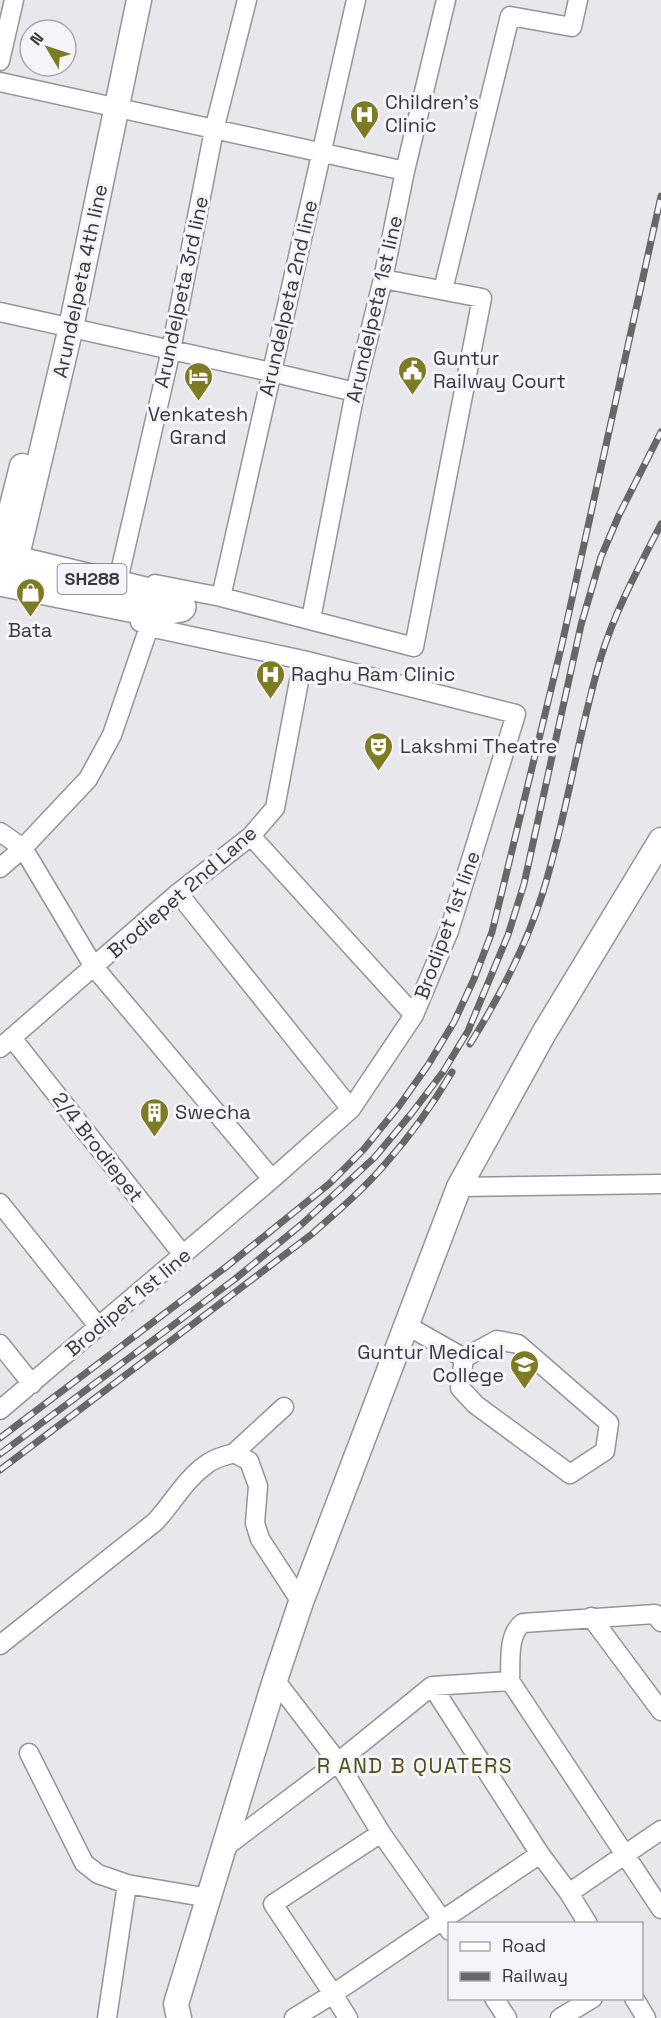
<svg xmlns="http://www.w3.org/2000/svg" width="661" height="2018" font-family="'Space Grotesk',sans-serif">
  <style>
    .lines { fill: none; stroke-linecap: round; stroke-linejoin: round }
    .street-casing { stroke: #949499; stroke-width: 21 }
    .secondary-casing { stroke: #949499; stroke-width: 27 }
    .primary-casing { stroke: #949499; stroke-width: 30 }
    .street { stroke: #fff; stroke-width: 18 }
    .secondary { stroke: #fff; stroke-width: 24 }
    .primary { stroke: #fff; stroke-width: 27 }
    .rail-casing { stroke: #676769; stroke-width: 7 }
    .rail { stroke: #f4f4fa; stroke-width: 4.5; stroke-dasharray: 14; stroke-linecap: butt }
    .labels { text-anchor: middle; stroke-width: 6; stroke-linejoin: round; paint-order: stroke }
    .shield { fill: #f4f4fa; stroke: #717174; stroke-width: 1.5 }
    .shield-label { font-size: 18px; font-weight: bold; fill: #39393b }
    .poi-label { font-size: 20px; fill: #39393b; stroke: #f4f4fa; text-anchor: start }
    .street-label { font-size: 20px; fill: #39393b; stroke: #f4f4fa }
    .neighbourhood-label { font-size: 21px; letter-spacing: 1.5px; fill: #4f4d0f; stroke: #f4f4fa }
  </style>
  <rect width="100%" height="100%" fill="#e7e7ec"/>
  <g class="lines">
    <defs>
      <path id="street" d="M0,61L14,0
        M0,82L405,171
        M443,290L510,16L572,27L578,0
        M0,312L271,372L355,392
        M155,584L221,597L414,647L482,298L383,279
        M117,585L171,350L214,130L247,0
        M221,597L356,0
        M311,619L355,392L383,279L405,171L446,0
        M0,832L23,848L94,967L272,1179
        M251,836L414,1015
        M0,868L23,848L88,779L112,735L149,627L140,622
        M178,893L351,1109
        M12,1038L183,1255
        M0,1048L178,893L251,836L275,808L303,660
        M459,1187L661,1184
        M0,1203L98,1326
        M406,1325L464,1358L460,1388L476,1405L570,1474L605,1451L609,1423L518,1344L497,1340L464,1358
        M0,1344L32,1384
        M0,1410L272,1179L351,1109L414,1015L449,931L516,714L303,660L149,627
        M234,1453L284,1407
        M591,1617L661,1711
        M0,1645L155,1522C173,1503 185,1479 207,1464C214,1458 225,1456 234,1453L249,1461L258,1486L255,1523L260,1539L301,1602
        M275,1680L338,1762L432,1686L510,1681L661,1909
        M510,1681C511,1663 507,1634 523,1623L655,1614L661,1622
        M432,1686L540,1854L569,1893L588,1924
        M29,1753L84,1863L98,1874L127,1884L209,1898
        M381,1833L273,1904L333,1994L540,1854
        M224,1848L338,1762L381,1833L450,1931
        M569,1893L661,1830
        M494,1998L507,2018
        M634,1998L646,2018
        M107,2018L127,1884
        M294,2018L333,1994L348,2018
        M560,2018L593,1998"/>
      <path id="secondary" d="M0,554L22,466
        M16,560L71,327L139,0
        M179,2018L176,2004L275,1680L301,1602L459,1187L544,1033L661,840"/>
      <path id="primary" d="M0,556L162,595L182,607
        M0,582L155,613L181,608"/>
    </defs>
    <use href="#street" class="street-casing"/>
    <use href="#secondary" class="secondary-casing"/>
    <use href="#primary" class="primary-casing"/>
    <use href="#street" class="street"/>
    <use href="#secondary" class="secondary"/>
    <use href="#primary" class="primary"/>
    <defs>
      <path id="rail" d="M470,1044C500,996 526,947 543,892C567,815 578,734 601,657C615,611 639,567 661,524
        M0,1438L226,1267L329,1184L364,1149L399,1106L428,1065L454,1022L474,979L492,932L507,871L562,644L661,196
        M0,1454L235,1279L302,1224L375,1157L411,1114L443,1072L468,1031L508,935L524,884L581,625L601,557L619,515L661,432
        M0,1470L312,1234C338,1211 364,1189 386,1163C411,1135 433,1104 452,1072"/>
    </defs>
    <use href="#rail" class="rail-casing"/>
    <use href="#rail" class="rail"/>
  </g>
  <defs>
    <symbol id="hospital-pin" viewBox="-11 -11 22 30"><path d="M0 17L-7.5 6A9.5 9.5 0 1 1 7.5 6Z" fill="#7e7c23" stroke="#f4f4fa"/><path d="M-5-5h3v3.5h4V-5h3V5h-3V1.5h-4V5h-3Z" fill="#fff"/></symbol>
    <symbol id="civic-pin" viewBox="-11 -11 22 30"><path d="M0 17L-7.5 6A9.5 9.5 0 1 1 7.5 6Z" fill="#7e7c23" stroke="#f4f4fa"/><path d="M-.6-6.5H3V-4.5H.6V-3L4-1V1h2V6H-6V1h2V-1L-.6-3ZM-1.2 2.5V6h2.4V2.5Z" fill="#fff"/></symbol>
    <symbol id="hotel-pin" viewBox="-11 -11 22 30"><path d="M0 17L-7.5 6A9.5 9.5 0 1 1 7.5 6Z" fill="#7e7c23" stroke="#f4f4fa"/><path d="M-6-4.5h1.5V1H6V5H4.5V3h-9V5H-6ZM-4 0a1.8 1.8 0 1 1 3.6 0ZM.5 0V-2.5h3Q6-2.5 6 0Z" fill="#fff"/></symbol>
    <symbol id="shop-pin" viewBox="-11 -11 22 30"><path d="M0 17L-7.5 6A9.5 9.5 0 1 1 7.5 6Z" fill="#7e7c23" stroke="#f4f4fa"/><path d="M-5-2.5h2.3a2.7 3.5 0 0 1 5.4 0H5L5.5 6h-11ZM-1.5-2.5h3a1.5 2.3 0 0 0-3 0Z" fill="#fff"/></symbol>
    <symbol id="theatre-pin" viewBox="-11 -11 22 30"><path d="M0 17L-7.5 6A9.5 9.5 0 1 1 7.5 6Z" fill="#7e7c23" stroke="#f4f4fa"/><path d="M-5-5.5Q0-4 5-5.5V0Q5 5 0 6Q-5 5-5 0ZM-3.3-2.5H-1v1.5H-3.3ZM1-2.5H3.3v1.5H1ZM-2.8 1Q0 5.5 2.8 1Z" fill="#fff"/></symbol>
    <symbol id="building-pin" viewBox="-11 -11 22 30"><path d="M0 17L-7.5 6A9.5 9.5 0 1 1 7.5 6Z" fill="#7e7c23" stroke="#f4f4fa"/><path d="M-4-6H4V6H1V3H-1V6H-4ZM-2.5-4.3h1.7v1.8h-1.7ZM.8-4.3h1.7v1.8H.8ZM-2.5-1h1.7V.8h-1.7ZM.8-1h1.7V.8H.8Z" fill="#fff"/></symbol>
    <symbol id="university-pin" viewBox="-11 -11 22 30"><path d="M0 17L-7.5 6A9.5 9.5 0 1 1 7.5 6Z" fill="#7e7c23" stroke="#f4f4fa"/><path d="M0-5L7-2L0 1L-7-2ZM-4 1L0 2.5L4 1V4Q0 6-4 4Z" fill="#fff"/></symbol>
  </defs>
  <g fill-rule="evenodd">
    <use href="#hospital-pin" x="348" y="98" width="33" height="45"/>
    <use href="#civic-pin" x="396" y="354" width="33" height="45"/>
    <use href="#hotel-pin" x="182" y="360" width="33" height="45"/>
    <use href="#shop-pin" x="14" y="576" width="33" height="45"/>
    <use href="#hospital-pin" x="254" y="658" width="33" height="45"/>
    <use href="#theatre-pin" x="362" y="730" width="33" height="45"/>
    <use href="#building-pin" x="138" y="1096" width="33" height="45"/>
    <use href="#university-pin" x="508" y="1348" width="33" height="45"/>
  </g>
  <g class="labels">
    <rect class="shield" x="57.5" y="564" width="69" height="30" rx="4.5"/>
    <g class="shield-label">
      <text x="92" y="585">SH288</text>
    </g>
    <g class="poi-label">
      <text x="385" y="109">Children's<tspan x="385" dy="23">Clinic</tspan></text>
      <text x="433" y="365">Guntur<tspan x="433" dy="23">Railway Court</tspan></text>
      <text x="198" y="421" text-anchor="middle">Venkatesh<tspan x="198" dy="23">Grand</tspan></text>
      <text x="30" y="637" text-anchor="middle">Bata</text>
      <text x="291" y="681">Raghu Ram Clinic</text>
      <text x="400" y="753">Lakshmi Theatre</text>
      <text x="175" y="1119">Swecha</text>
      <text x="504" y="1359" text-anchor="end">Guntur Medical<tspan x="504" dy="23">College</tspan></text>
    </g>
    <g class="street-label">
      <text transform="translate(80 281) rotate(-78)" y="7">Arundelpeta 4th line</text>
      <text transform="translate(181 292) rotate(-78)" y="7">Arundelpeta 3rd line</text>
      <text transform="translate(288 298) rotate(-77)" y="7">Arundelpeta 2nd line</text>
      <text transform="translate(374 309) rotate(-77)" y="7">Arundelpeta 1st line</text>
      <text transform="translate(182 892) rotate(-41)" y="7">Brodiepet 2nd Lane</text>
      <text transform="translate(447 925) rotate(-70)" y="7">Brodipet 1st line</text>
      <text transform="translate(98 1147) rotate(52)" y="7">2/4 Brodiepet</text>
      <text transform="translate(128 1302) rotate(-40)" y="7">Brodipet 1st line</text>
    </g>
    <g class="neighbourhood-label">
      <text x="415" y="1773">R AND B QUATERS</text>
    </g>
  </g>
  <rect x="448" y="1922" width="195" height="78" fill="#f4f4fa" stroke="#a9a9ae" stroke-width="1.5"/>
  <rect x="460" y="1942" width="30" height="9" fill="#ffffff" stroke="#a9a9ae" stroke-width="1.5"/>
  <text x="502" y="1952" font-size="18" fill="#39393b">Road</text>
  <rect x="460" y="1972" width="30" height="9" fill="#676769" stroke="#a9a9ae" stroke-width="1.5"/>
  <text x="502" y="1982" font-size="18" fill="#39393b">Railway</text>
  <g transform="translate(48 48) rotate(309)"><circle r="28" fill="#f4f4fa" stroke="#a9a9ae" stroke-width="1.5"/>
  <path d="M0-4.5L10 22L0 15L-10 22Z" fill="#7e7c23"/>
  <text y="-9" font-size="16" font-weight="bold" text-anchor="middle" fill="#39393b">N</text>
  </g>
</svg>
